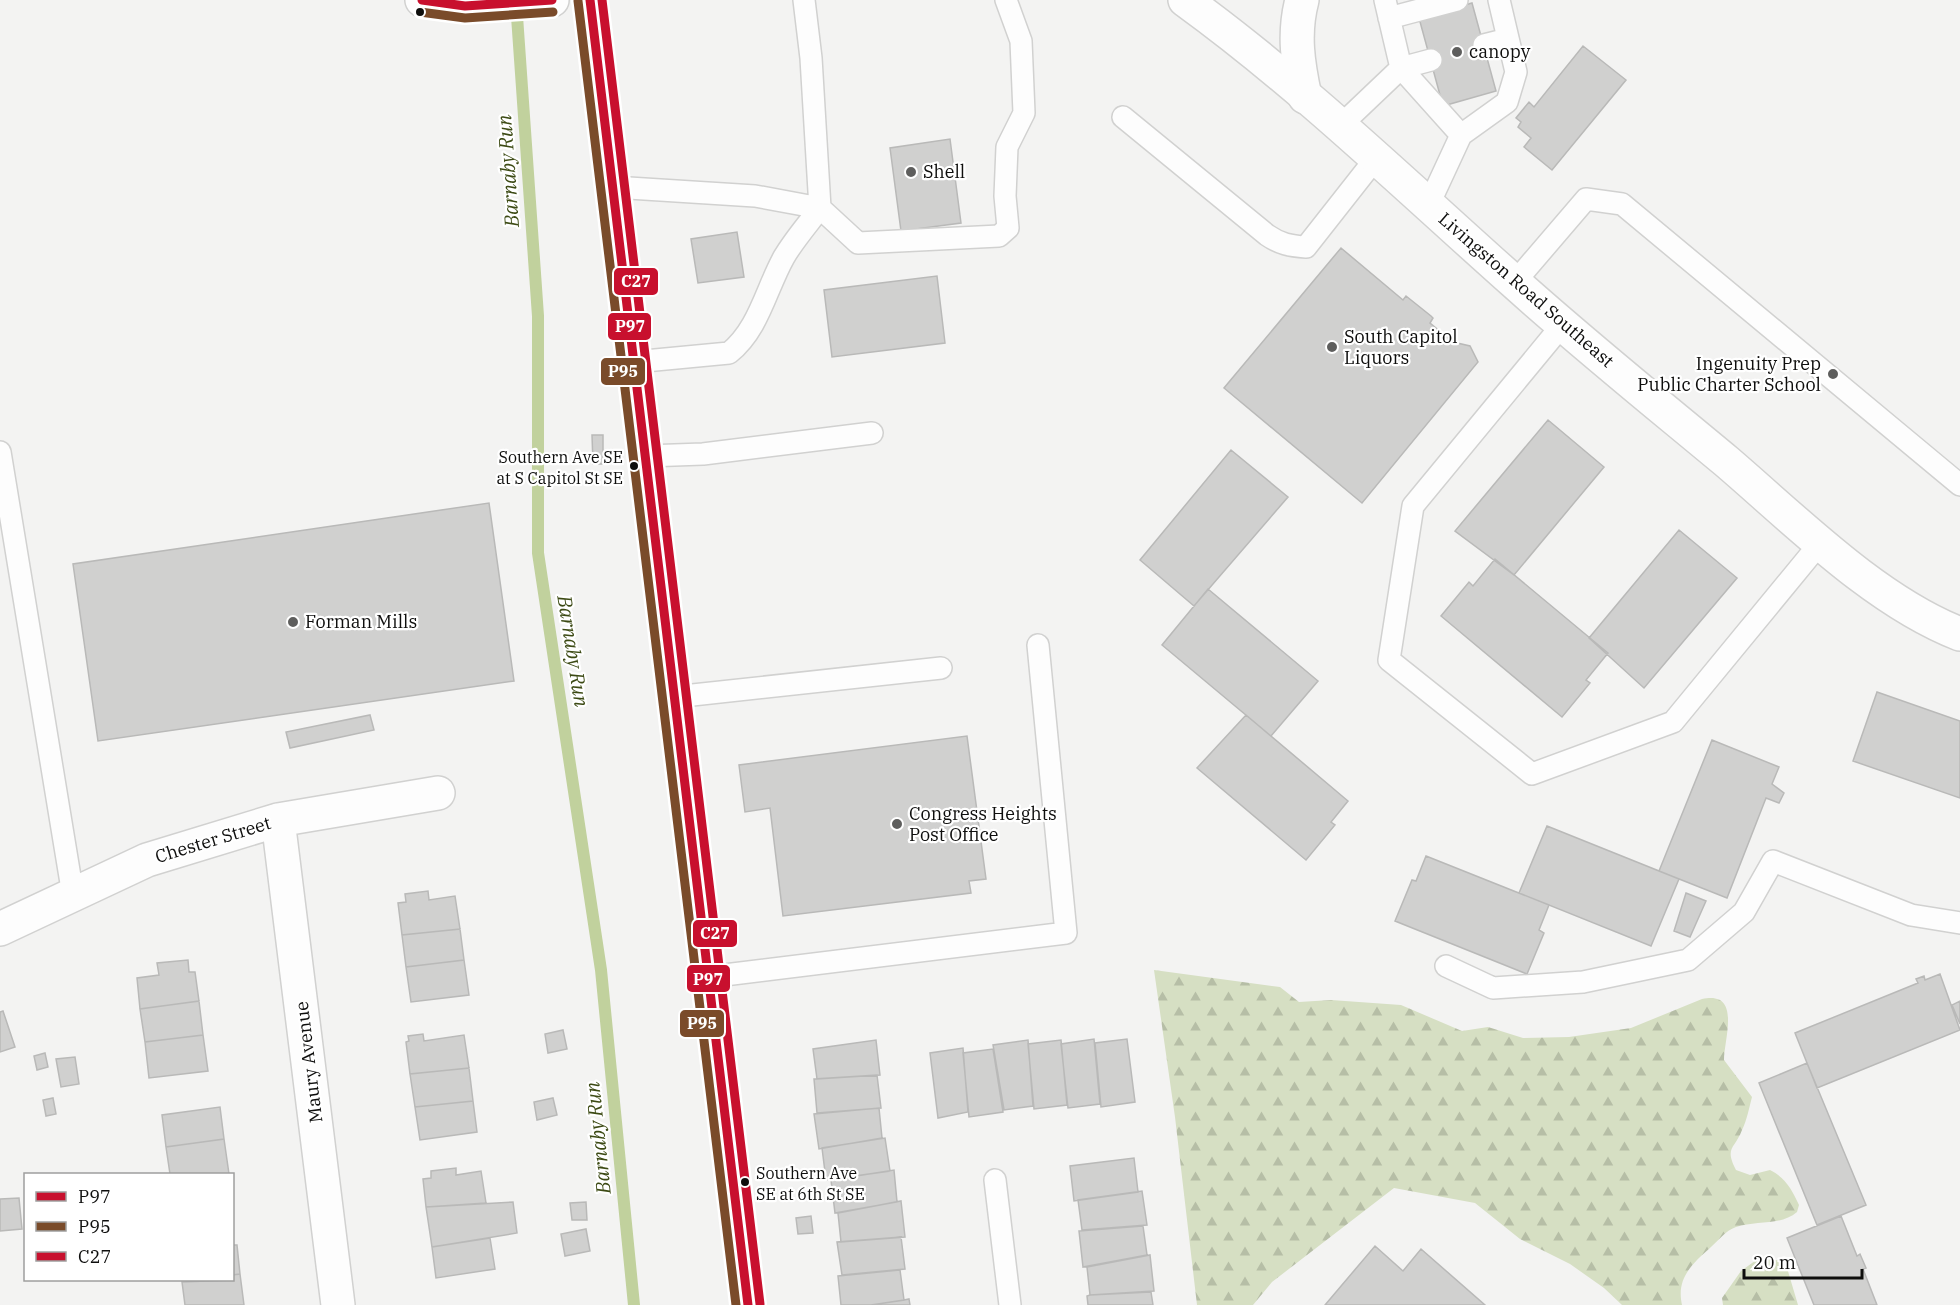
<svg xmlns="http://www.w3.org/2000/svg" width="1960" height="1305" font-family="'IBM Plex Serif',serif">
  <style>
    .forest { fill: url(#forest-firs) }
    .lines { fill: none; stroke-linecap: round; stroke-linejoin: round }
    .stream { stroke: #c1d19d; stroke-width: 12 }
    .building { fill: #d0d0cf; stroke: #b9b9b8; stroke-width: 1.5 }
    .service-casing { stroke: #d1d1d0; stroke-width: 24 }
    .minor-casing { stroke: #d1d1d0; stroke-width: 36 }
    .tertiary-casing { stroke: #d1d1d0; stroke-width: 36 }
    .secondary-casing { stroke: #d1d1d0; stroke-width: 36 }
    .primary-casing { stroke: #d1d1d0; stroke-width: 36 }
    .service { stroke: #fdfdfd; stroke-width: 21 }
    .minor { stroke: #fdfdfd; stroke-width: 33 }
    .tertiary { stroke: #fdfdfd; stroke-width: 33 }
    .secondary { stroke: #fdfdfd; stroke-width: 33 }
    .primary { stroke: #fdfdfd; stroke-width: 33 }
    .bus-1-casing { stroke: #fff; stroke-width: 14 }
    .bus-2-casing { stroke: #fff; stroke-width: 14 }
    .bus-3-casing { stroke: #fff; stroke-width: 14 }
    .bus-1 { stroke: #c8102e; stroke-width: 9 }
    .bus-2 { stroke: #7a4b2a; stroke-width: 9 }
    .bus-3 { stroke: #c8102e; stroke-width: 9 }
    .bus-dot { fill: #0e0e0d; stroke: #fff; stroke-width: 2 }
    .poi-dot { fill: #5e5e5d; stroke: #fff; stroke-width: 2 }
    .labels { text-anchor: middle; stroke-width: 4.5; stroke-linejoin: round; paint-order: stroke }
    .bus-label { font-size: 16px; fill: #0e0e0d; stroke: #fff; text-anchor: end }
    .poi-label { font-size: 18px; fill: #0e0e0d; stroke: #fff; text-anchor: start }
    .street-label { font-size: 18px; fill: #0e0e0d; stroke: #fff }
    .water-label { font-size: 20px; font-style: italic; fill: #3c4a14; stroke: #fff }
    .line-badge { stroke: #fff; stroke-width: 2 }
    .badge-label { font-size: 16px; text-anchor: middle; font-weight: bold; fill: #fff }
  </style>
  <defs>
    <pattern id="forest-firs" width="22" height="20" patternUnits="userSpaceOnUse" patternTransform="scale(1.5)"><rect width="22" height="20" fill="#d6dfc3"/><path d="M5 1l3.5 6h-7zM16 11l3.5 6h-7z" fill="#b6bea6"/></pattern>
  </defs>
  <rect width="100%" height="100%" fill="#f3f3f2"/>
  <path class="forest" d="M1154,970L1280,987L1299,1002L1331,1000L1401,1005L1462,1031L1488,1027L1523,1038L1569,1037L1631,1028L1702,999C1742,990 1724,1039 1724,1060L1752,1097C1749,1108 1747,1120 1742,1130C1735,1149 1724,1147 1736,1170L1750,1175L1770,1170C1786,1178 1792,1190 1799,1205L1797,1212C1781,1226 1756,1220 1736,1227C1725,1231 1719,1240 1711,1247C1692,1264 1676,1278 1682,1305H1622L1604,1288L1570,1264L1520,1239L1475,1203L1394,1188L1272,1282L1253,1305H1197L1175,1117Z
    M1759,1258L1785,1261L1798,1305H1723L1722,1298L1741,1271Z"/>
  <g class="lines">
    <path class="stream" d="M516,2L538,316V553L601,970L634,1305"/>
  </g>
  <path class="building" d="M1472,3L1496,91L1443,106L1419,18Z
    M1583,46L1626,80L1552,170L1524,147L1531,138L1518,127L1521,122L1516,118L1529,102L1534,107Z
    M950,139L961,223L901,231L890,148Z
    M737,232L744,277L698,283L691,239Z
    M1341,248L1403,300L1406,296L1431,316L1433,318L1430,323L1453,342L1470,346L1478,362L1362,503L1224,388Z
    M937,276L945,343L832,357L824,290Z
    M1548,420L1604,467L1514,575L1455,531Z
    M592,435H603V464H593Z
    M1231,450L1288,497L1194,606L1140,560Z
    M489,503L514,681L98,741L73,564Z
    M1679,530L1737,578L1644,688L1589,638Z
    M1495,559L1608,653L1586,680L1590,683L1562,717L1441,616L1469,582L1473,586Z
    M1208,589L1318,681L1271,736L1162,645Z
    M1877,692L1960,721V798L1853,761Z
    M370,715L374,730L290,748L286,732Z
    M1246,715L1348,801L1331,822L1335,825L1306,860L1197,768Z
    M967,736L986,879L969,881L971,893L783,916L770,808L745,812L739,765Z
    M1712,740L1779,767L1772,784L1784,793L1779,803L1766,798L1727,898L1659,871Z
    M1547,826L1679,879L1651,946L1519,893Z
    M1426,856L1549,905L1539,930L1544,933L1527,974L1395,921L1412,880L1416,881Z
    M428,891L429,900L455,896L460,929L402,935L398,903L406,902L405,894Z
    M1686,893L1706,901L1690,937L1674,931Z
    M460,929L464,960L406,967L402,935Z
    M188,960L189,972H195L199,1001L140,1009L137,978L159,975L157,963Z
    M464,960L469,995L411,1002L406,967Z
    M1940,974L1960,1030L1817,1088L1795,1033L1918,983L1916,979L1924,976L1925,980Z
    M199,1001L203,1035L145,1042L140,1009Z
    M1960,1001V1024L1952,1005Z
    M3,1011L15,1047L0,1052V1012Z
    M563,1030L567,1049L548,1053L545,1034Z
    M423,1034L424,1041L464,1035L469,1068L410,1074L406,1042L409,1041L408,1036Z
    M203,1035L208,1071L149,1078L145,1042Z
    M1094,1039L1100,1104L1068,1108L1061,1044Z
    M1127,1039L1135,1102L1101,1107L1095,1043Z
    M876,1040L880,1075L817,1079L813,1049Z
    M1028,1040L1033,1106L1004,1110L993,1045Z
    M1061,1040L1067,1105L1034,1109L1028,1044Z
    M963,1048L968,1112L938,1118L930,1053Z
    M993,1049L1003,1112L969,1117L963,1053Z
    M45,1053L48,1067L37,1070L34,1056Z
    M75,1057L79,1084L61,1087L56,1059Z
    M1807,1063L1866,1205L1817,1225L1759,1083Z
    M469,1068L473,1101L415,1107L410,1074Z
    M877,1075L881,1108L817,1113L814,1079Z
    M53,1098L56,1114L46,1116L43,1100Z
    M553,1098L557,1115L537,1120L534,1102Z
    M473,1101L477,1132L420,1140L415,1107Z
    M220,1107L224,1139L166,1147L162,1115Z
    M879,1108L882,1138L819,1149L814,1114Z
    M885,1138L890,1171L826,1180L822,1148Z
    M224,1139L229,1174H170L166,1147Z
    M1134,1158L1138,1192L1074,1201L1070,1166Z
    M456,1168V1175L481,1171L486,1203L426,1207L423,1179L431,1178V1171Z
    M894,1170L897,1202L835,1213L831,1180Z
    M1142,1191L1147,1225L1082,1230L1078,1200Z
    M19,1198L22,1229L0,1231V1199Z
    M901,1201L905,1237L841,1242L838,1213Z
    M513,1202L517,1233L432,1247L426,1207Z
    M586,1202L587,1220H572L570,1203Z
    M811,1216L813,1233L798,1234L796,1218Z
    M1841,1216L1857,1256L1860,1254L1866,1268L1863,1269L1877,1305H1814L1787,1238Z
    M1143,1226L1147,1255L1083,1267L1079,1231Z
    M586,1229L590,1251L565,1256L561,1234Z
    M901,1237L905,1269L842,1275L837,1242Z
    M490,1238L495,1269L436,1278L432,1247Z
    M232,1245H237L240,1274L232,1275Z
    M1375,1246L1403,1271L1421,1249L1485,1305H1325Z
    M1150,1255L1154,1291L1090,1295L1087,1267Z
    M900,1270L904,1300L871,1305H841L838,1276Z
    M240,1274L244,1305H185L182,1282L232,1280V1275Z
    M1151,1292L1153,1305H1088L1087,1296L1090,1295Z
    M909,1299L910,1305H871L904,1300Z"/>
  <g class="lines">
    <defs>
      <path id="service" d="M1389,18L1457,0
        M1484,45L1508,39
        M1431,60L1401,68L1461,135
        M1123,117L1267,235C1280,244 1290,246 1306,247L1376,158
        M1339,127L1401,68L1385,0
        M613,187L755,196L820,208L811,58L804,0
        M1429,204L1461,135L1507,102L1516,72L1499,0
        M1514,283L1586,199L1622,204L1960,485
        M1563,324L1413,506L1389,660L1532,774L1673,722L1821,542
        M634,362L729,353C759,329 766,289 784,257C794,240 808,224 820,208L858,243L999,236L1008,228L1005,196L1007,147L1024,113L1021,41L1006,0
        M0,452L73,895
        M646,456L703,454L872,433
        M674,697L941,668
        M1446,966L1493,988L1583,982L1688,960L1744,912L1773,861L1911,915L1960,923
        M708,977L1066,933L1038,645
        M995,1180L1010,1305"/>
      <path id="minor" d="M278,820L338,1305
        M0,929L147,860L278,820L438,793"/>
      <path id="tertiary" d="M1185,0C1302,85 1406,186 1514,282C1583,344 1655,402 1726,461C1795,520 1875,601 1960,634"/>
      <path id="secondary" d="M590,0L748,1305"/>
      <path id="primary" d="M422,0L465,6L552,0
        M1302,0C1293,34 1298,64 1305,97"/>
    </defs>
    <use href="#service" class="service-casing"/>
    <use href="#minor" class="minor-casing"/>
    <use href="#tertiary" class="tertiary-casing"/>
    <use href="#secondary" class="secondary-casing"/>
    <use href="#primary" class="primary-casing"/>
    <use href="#service" class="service"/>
    <use href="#minor" class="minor"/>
    <use href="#tertiary" class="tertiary"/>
    <use href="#secondary" class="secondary"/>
    <use href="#primary" class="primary"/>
    <defs>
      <path id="bus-1" d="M422,0L465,6L552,0
        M590,0L748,1305"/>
      <path id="bus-2" d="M578,1L736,1305
        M420,12L465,18L553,12"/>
      <path id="bus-3" d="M602,0L760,1304"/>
    </defs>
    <use href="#bus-1" class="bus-1-casing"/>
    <use href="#bus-2" class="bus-2-casing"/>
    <use href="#bus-3" class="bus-3-casing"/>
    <use href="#bus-1" class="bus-1"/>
    <use href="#bus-2" class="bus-2"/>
    <use href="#bus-3" class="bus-3"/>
  </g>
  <g class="bus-dot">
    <circle cx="420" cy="12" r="5"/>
    <circle cx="634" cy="466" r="5"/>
    <circle cx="745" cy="1182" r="5"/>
  </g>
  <g class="poi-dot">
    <circle cx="1457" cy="52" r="6"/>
    <circle cx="911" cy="172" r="6"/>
    <circle cx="1332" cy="347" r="6"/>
    <circle cx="1833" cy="374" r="6"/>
    <circle cx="293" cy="622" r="6"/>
    <circle cx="897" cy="824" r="6"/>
  </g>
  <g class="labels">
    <g class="bus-label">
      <text x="623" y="463">Southern Ave SE<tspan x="623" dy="21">at S Capitol St SE</tspan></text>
      <text x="756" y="1179" text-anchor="start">Southern Ave<tspan x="756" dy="21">SE at 6th St SE</tspan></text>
    </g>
    <g class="poi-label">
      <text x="1469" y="58">canopy</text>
      <text x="923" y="178">Shell</text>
      <text x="1344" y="343">South Capitol<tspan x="1344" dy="21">Liquors</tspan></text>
      <text x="1821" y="370" text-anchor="end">Ingenuity Prep<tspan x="1821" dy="21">Public Charter School</tspan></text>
      <text x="305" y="628">Forman Mills</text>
      <text x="909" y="820">Congress Heights<tspan x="909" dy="21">Post Office</tspan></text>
    </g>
    <g class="street-label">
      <text transform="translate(1526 290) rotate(41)" y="6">Livingston Road Southeast</text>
      <text transform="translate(213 840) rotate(-17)" y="6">Chester Street</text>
      <text transform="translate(309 1062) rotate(-97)" y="6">Maury Avenue</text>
    </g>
    <g class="water-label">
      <text transform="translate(508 171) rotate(-94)" y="7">Barnaby Run</text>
      <text transform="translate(573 651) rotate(81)" y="7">Barnaby Run</text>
      <text transform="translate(598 1138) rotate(-96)" y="7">Barnaby Run</text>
    </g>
  </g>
  <g class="line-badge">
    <rect x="613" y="267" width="46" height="29" rx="6" fill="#c8102e"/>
    <rect x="607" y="312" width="45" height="29" rx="6" fill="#c8102e"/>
    <rect x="600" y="357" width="46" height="29" rx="6" fill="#7a4b2a"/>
    <rect x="692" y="919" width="46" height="29" rx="6" fill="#c8102e"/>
    <rect x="686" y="964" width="45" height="29" rx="6" fill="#c8102e"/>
    <rect x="679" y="1009" width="46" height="29" rx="6" fill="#7a4b2a"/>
  </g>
  <g class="badge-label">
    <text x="636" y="287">C27</text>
    <text x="630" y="332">P97</text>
    <text x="623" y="377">P95</text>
    <text x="715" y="939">C27</text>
    <text x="708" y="985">P97</text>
    <text x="702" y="1029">P95</text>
  </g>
  <rect x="24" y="1173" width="210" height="108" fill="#ffffff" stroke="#9f9f9e" stroke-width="1.5"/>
  <rect x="36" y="1192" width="30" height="9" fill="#c8102e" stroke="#9f9f9e" stroke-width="1.5"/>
  <text x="78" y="1203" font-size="18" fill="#0e0e0d">P97</text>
  <rect x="36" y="1222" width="30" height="9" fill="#7a4b2a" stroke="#9f9f9e" stroke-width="1.5"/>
  <text x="78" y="1233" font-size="18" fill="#0e0e0d">P95</text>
  <rect x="36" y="1252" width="30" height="9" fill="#c8102e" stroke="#9f9f9e" stroke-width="1.5"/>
  <text x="78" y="1263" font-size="18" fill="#0e0e0d">C27</text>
  <path d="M1744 1269v9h118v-9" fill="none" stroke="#0e0e0d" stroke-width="3"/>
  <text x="1753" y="1269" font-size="18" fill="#0e0e0d" stroke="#ffffff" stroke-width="4.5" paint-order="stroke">20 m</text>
</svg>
